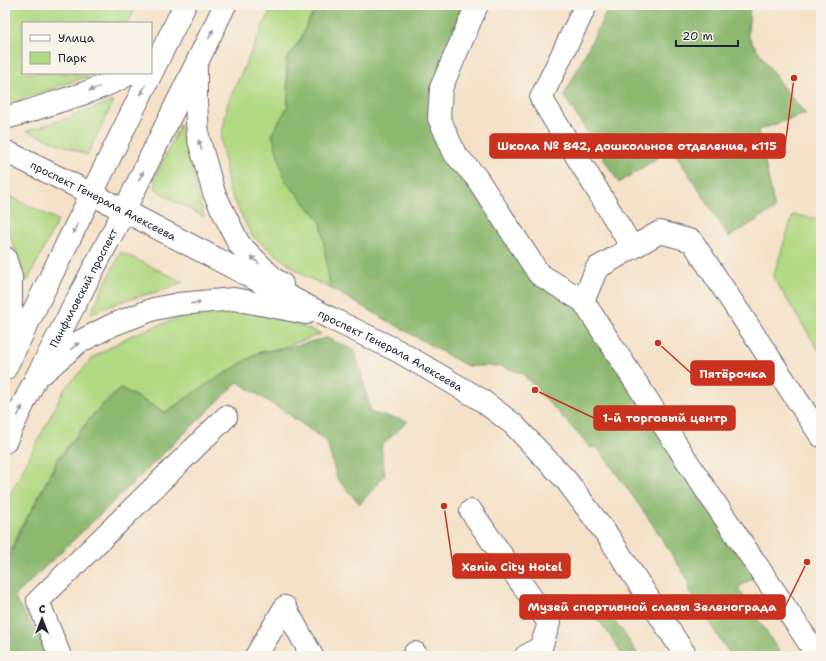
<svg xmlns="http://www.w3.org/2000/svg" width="826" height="661" font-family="'Shantell Sans',sans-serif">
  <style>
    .green { fill: #b1d882; stroke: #6a7d5e }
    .forest { fill: #8cb870; stroke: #576d56 }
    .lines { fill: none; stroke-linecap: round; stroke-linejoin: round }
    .minor-casing { stroke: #6c656c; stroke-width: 24 }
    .major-casing { stroke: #6c656c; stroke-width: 24 }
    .minor { stroke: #fff; stroke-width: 22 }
    .major { stroke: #fff; stroke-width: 22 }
    .oneway { fill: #9c9ca7 }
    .labels { text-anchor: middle; stroke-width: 3.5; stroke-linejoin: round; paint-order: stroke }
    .street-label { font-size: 11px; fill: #22223b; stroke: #f7f3e8 }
    .leader { fill: none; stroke: #c8321e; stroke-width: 1.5 }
    .callout-dot { fill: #c8321e; stroke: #f7f3e8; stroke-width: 1.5 }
    .callout { fill: #c8321e; stroke: #c8321e; stroke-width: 1.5 }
    .callout-label { font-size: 12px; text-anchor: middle; font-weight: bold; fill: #fff }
  </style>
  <rect width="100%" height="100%" fill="#f7f3e8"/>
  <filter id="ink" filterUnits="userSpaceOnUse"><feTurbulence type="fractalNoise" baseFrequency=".025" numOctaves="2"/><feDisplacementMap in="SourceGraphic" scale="8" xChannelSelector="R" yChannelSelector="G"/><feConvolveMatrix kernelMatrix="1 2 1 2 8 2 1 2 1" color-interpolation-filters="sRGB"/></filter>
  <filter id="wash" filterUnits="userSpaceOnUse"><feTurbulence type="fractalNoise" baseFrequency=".012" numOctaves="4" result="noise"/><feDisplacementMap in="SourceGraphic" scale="16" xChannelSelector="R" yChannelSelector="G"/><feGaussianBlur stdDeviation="0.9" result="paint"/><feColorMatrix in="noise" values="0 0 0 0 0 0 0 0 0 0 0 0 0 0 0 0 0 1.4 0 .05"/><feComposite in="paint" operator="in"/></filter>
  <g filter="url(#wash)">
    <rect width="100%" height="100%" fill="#f4e1c7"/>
    <path class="green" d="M5,5H137L128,23H23V73H98L5,105Z
      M273,5H319L315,8L307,24L300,40L286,60L288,106L272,134L285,180L321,222L330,288L303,275L252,236L229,190L221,140L228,102Z
      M114,101L87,155L27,131L70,117Z
      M180,125L184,138L204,217L172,200L155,188V177Z
      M5,194L58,220L27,282L5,222Z
      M793,215L821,219V354L773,277Z
      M121,252L183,282L169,288L123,301L90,314Z
      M254,307L321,334L281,348L259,352L165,412L121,388L96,411L58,458L32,509L21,526L5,565V504L65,388L95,356L130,336L197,311Z"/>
    <path class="forest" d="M320,5H477L441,88L455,154L523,251L583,301L761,572L738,588L782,656H731L688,591L690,583L649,519L598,448L590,447L522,373L500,366H467L330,288L321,222L285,180L272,134L288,106L287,59L300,42L307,24Z
      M610,5H750L748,36L782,86L806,114L758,130L775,209L729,237L672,148L619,183L564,96Z
      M326,338L355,350L371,413L408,421L381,446L385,475L360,504L337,479L327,442L287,413L263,398L238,382L14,597L51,656H5V568L22,527L32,510L59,459L96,411L121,388L165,413L204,386L258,353L281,349Z
      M597,604L620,627L639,656H623L607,631L588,609L593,608Z"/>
  </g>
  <g filter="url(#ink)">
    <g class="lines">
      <defs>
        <path id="minor" d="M477,5L441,88L439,118L455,154L476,177L539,274L583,301
          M586,5L541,98L632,247
          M471,511L549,623L541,647L526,656
          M285,607L312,656
          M415,653L417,656
          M60,656L38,601L226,417
          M256,656L285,607
          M818,656L700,481L583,301L597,268L660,232L692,241L821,436"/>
        <g id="major">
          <path d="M196,69V102L198,137L214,193L239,244L274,279L282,284"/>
          <path d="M5,118C29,112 52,103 76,96C93,90 115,83 130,73"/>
          <path id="s1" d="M5,151L92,194L330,318L398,351L480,399L513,424L566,480L610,539L686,656"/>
          <path d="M5,258L11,277V312L5,342"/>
          <path d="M5,369L185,5"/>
          <path d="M44,372L79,342L112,325L154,309L179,304L234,299L306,313"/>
          <path id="s2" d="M5,442L35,380L124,211L225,5"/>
        </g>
      </defs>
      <use href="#minor" class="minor-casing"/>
      <use href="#major" class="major-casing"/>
      <use href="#minor" class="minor"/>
      <use href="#major" class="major"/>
    </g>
    <defs><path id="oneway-solid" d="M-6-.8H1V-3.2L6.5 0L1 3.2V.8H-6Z"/></defs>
    <g class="oneway">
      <use href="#oneway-solid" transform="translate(211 34) rotate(-64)"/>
      <use href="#oneway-solid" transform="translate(94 89) rotate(160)"/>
      <use href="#oneway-solid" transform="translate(143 90) rotate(116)"/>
      <use href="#oneway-solid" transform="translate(200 145) rotate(-107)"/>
      <use href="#oneway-solid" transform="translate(141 176) rotate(-64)"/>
      <use href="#oneway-solid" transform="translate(75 229) rotate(116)"/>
      <use href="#oneway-solid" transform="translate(255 260) rotate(-136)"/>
      <use href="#oneway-solid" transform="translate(196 303) rotate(-6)"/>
      <use href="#oneway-solid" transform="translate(75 346) rotate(-39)"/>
      <use href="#oneway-solid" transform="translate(20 411) rotate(-64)"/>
    </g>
  </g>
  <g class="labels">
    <g class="street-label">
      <text dy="4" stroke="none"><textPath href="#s1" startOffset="110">проспект Генерала Алексеева</textPath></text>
      <text dy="4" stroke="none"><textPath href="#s2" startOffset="173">Панфиловский проспект</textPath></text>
      <text dy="4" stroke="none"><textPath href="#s1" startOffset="434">проспект Генерала Алексеева</textPath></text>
    </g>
  </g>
  <path class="leader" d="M794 78L785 146M658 343L691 373M535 390L594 418M444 506L453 566M807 562L785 607"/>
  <g class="callout-dot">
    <circle cx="794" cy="78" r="4"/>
    <circle cx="658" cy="343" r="4"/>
    <circle cx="535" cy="390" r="4"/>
    <circle cx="444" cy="506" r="4"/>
    <circle cx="807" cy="562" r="4"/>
  </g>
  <g class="callout">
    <rect x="490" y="134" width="295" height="24" rx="4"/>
    <rect x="691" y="361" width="83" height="24" rx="4"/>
    <rect x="594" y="406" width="141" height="24" rx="4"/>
    <rect x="453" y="554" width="117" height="24" rx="4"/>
    <rect x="520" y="595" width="265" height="24" rx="4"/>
  </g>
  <g class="callout-label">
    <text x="637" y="150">Школа № 842, дошкольное отделение, к115</text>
    <text x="733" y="378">Пятёрочка</text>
    <text x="665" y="422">1-й торговый центр</text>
    <text x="512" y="571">Xenia City Hotel</text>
    <text x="652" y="611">Музей спортивной славы Зеленограда</text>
  </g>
  <rect width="826" height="661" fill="none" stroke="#f7f3e8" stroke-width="20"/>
  <rect x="22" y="22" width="130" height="52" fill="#f7f3e8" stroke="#a29fa3"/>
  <rect x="30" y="35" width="20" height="6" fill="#ffffff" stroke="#a29fa3"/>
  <text x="58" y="42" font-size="12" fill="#22223b">Улица</text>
  <rect x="30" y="52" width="20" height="12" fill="#b1d882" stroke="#a29fa3"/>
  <text x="58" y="62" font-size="12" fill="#22223b">Парк</text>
  <g transform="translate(42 619)" stroke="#f7f3e8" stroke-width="3" paint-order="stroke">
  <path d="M0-3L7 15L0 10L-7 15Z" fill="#22223b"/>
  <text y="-6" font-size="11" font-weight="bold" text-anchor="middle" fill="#22223b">С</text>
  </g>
  <path d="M676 40v6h62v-6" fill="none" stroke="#22223b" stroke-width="2"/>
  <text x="682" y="40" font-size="12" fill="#22223b" stroke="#f7f3e8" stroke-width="3" paint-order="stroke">20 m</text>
</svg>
